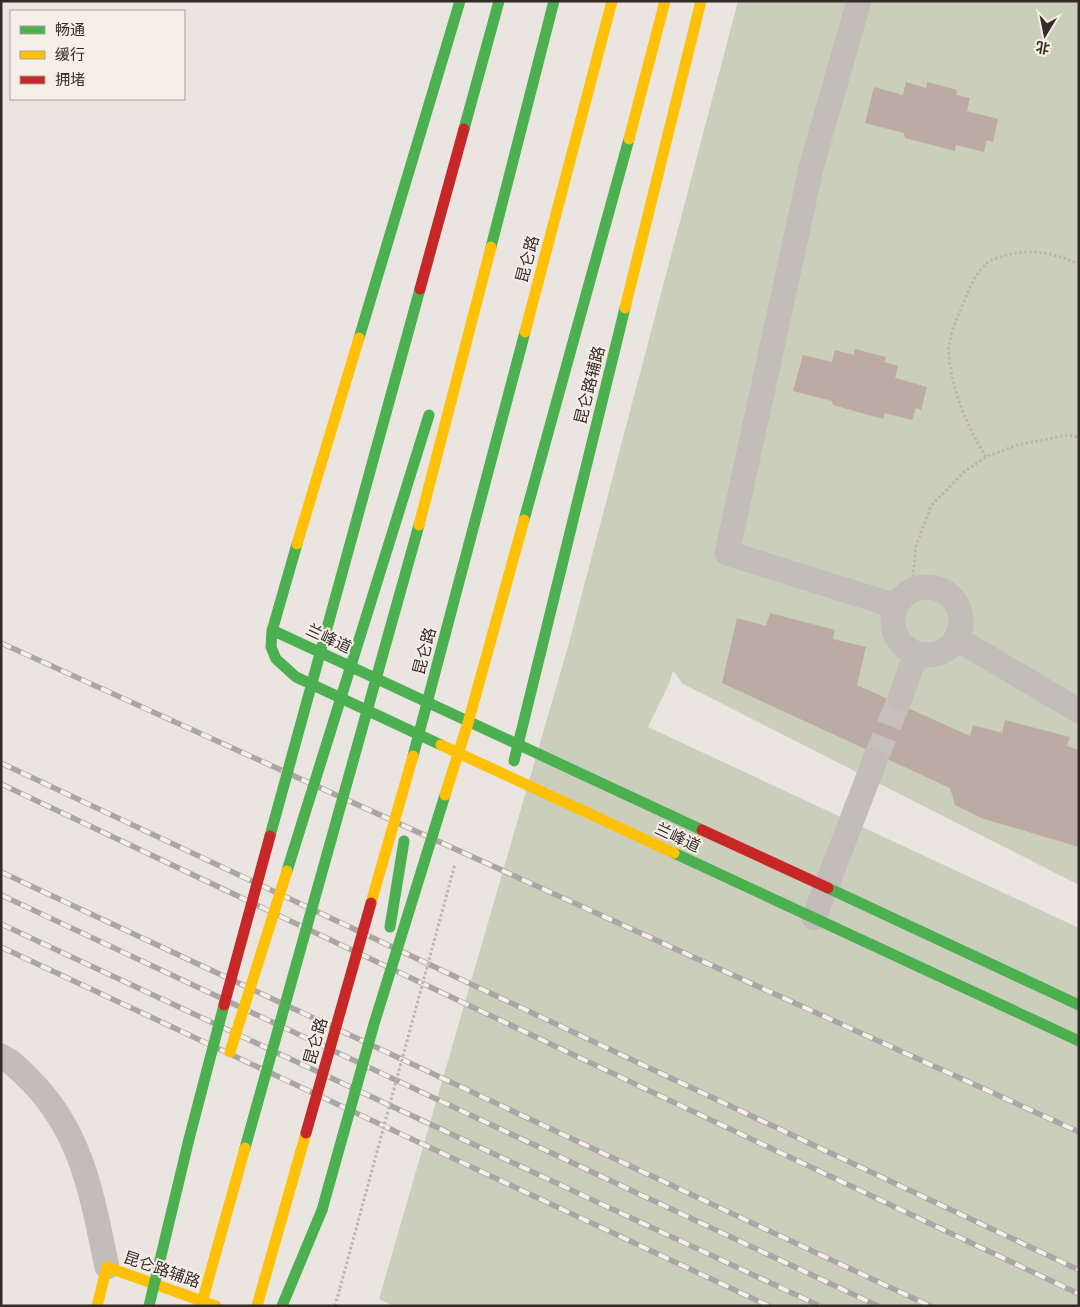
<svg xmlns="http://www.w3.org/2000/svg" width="1080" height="1307" font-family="Cabin,'Noto Sans SC',sans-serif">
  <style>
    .green { fill: #cccebc }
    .building { fill: #bcaaa4 }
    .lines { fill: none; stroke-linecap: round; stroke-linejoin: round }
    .street-tunnel { stroke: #c5c0bb; stroke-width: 25; stroke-dasharray: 25 12; stroke-linecap: butt }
    .path { stroke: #bbb5b2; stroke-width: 3; stroke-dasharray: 2.5 2.5; stroke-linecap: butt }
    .street { stroke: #c2bdb9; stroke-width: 25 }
    .fast { stroke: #4caf50; stroke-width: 11 }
    .slow { stroke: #ffc107; stroke-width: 11 }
    .jam { stroke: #c62828; stroke-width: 11 }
    .rail-casing { stroke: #aaa6a3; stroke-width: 5.5 }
    .rail { stroke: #f6efe7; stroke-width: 4; stroke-dasharray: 11; stroke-linecap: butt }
    .path-bridge { stroke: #bbb5b2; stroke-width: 3; stroke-dasharray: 2.5 2.5; stroke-linecap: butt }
    .fast-bridge { stroke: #4caf50; stroke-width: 11 }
    .slow-bridge { stroke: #ffc107; stroke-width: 11 }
    .jam-bridge { stroke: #c62828; stroke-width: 11 }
    .labels { text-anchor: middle; stroke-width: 4; stroke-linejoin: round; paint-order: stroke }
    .street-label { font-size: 16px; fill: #332b28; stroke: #f6efe7 }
  </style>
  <rect width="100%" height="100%" fill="#eae5e0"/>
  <path class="green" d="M738,1H1079V885L683,684L673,671L669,684L648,727L1079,928V1306H394L379,1299L569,643Z"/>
  <path class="building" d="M906,82L926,88L927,82L957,90L956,95L970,98L967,111L998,119L993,142L987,140L984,152L956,145L955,151L905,138L904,133L865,123L874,87L903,95Z
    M855,349L886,357L884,362L898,366L895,378L927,387L921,410L916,408L912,420L885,413L883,419L833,405L832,401L793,391L803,355L832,362L835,350L854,355Z
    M770,613L835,630L833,639L866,647L857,685L970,736L973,725L1002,733L1005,720L1070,737L1067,746L1079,750V847L981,818L955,805L950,788L722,683L737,618L766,626Z"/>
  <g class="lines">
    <path class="street-tunnel" d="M875,760L900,698"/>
    <path class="path" d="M986,457C967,426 953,393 949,357C947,343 955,322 961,309C967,293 974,275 987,263C991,259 997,258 1001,257C1029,247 1053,253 1079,264
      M912,587L916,546L931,506L965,471L986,457L1017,445L1068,435L1079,437
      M335,1306L340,1288"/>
    <path class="street" d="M859,1L812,164L727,553L896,606
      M893 621a34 34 0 1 1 68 0a34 34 0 1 1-68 0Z
      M957,639L1079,711
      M900,698L916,654
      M814,918L875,760
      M1,1056C13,1062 21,1071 30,1080C83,1133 92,1197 107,1267"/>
    <path class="fast" d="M359,338L460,1
      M297,544L272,631L271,647L276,659L296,677L441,745
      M272,630L702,830
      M514,761L625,308
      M674,853L1079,1041
      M828,888L1079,1005
      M282,1306L322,1210"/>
    <path class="slow" d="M625,308L701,1
      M297,544L359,338
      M441,745L674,853
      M97,1306L107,1267L216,1306"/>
    <path class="jam" d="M702,830L828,888"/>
    <defs>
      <path id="rail" d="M1,643L1079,1132
        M1,763L1079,1270
        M1,784L1079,1294
        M1,872L930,1306
        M1,895L878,1306
        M1,924L820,1306
        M1,947L769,1306"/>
    </defs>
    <use href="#rail" class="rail-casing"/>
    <use href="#rail" class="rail"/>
    <path class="path-bridge" d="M340,1288L455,864"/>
    <path class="fast-bridge" d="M464,129L499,1
      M491,247L554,1
      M524,520L629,139
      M413,756L525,332
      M270,836L420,289
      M287,871L429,415
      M390,927L404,841
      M245,1148L419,525
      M322,1210L374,1024L445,795
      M149,1306L189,1139L224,1005"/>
    <path class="slow-bridge" d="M629,139L665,1
      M525,332L612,1
      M419,525L491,247
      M445,795L468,723L524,520
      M371,903L413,756
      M230,1052L287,871
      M201,1306L245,1148
      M257,1306L306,1133"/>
    <path class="jam-bridge" d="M420,289L464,129
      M224,1005L270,836
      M306,1133L371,903"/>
  </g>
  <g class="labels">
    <g class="street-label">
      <text transform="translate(527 259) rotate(-75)" y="6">昆仑路</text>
      <text transform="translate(589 385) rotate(-76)" y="6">昆仑路辅路</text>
      <text transform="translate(329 638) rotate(25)" y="6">兰峰道</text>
      <text transform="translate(424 651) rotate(-75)" y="6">昆仑路</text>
      <text transform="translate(678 837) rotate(25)" y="6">兰峰道</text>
      <text transform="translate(315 1041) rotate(-74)" y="6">昆仑路</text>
      <text transform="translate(162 1269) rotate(19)" y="6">昆仑路辅路</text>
    </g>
  </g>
  <rect width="1080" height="1307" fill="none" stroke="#332b28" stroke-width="5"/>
  <rect x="10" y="10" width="175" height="90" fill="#f6efe7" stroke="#a8a19b"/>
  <rect x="20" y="26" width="25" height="8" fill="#4caf50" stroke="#a8a19b"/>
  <text x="55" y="35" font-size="15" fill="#332b28">畅通</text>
  <rect x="20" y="51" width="25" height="8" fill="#ffc107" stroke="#a8a19b"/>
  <text x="55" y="60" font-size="15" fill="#332b28">缓行</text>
  <rect x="20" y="76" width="25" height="8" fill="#c62828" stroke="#a8a19b"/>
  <text x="55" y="85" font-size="15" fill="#332b28">拥堵</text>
  <g transform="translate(1045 35) rotate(190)" stroke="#f6efe7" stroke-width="4" paint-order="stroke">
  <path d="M0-4L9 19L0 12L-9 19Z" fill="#332b28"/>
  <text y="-8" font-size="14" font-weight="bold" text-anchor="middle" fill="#332b28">北</text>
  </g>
</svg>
